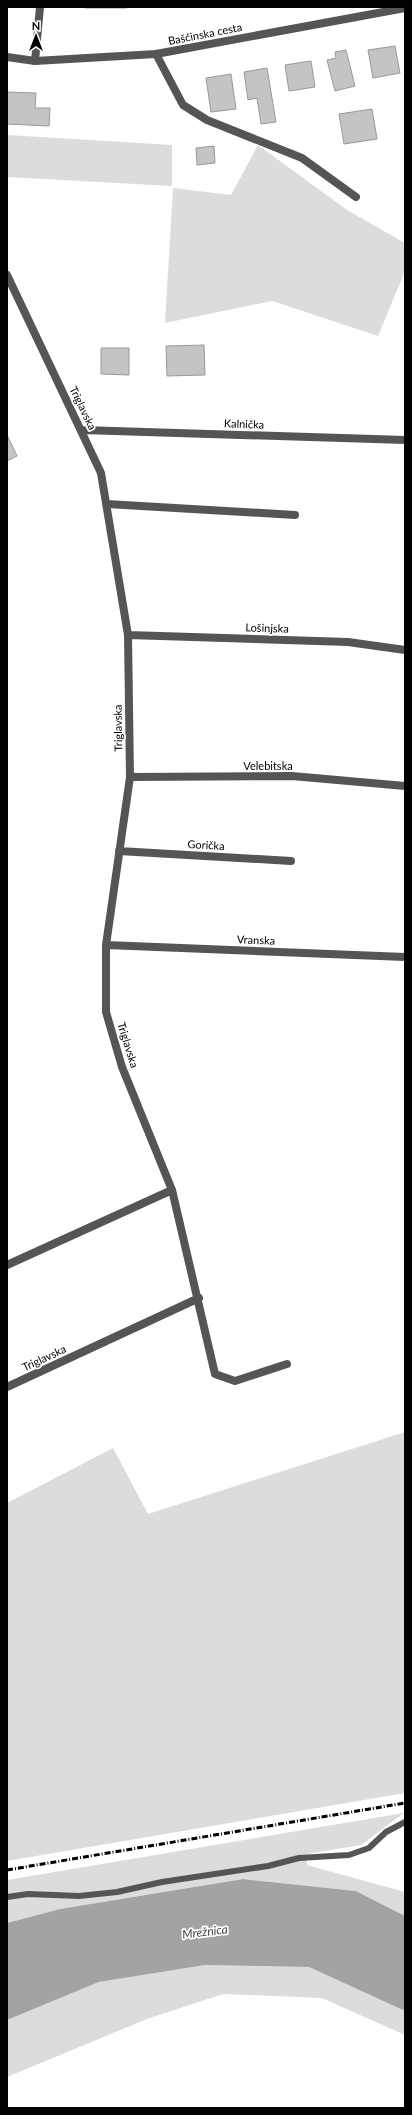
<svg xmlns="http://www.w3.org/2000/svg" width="412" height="2115" font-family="Lato,sans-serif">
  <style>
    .green { fill: #dcdcdc }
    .water { fill: #a3a3a3 }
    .building { fill: #c4c4c4; stroke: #999 }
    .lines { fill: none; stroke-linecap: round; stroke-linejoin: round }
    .service { stroke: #555; stroke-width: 6 }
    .minor { stroke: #555; stroke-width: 8 }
    .tertiary { stroke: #555; stroke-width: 8 }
    .rail { stroke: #000; stroke-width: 3; stroke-dasharray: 6 2 1 2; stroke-linecap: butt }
    .labels { text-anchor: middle; stroke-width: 3.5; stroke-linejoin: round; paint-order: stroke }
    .street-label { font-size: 11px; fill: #000; stroke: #fff }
    .water-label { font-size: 12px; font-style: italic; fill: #444; stroke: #fff }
  </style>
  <rect width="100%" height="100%" fill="#fff"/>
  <path class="green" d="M7,135L172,145V186L7,177Z
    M258,145L347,210L405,243V271L378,336L272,301L165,323L173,188L231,195Z
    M405,1432V1793L7,1861V1503L113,1448L148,1514Z
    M404,1813L361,1845L307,1854V1865L405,1892V1916L356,1891L243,1879L60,1909L7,1923V1880Z
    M205,1965L309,1967L405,2011V2035L322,1998L223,1994L147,2019L7,2077V2020L99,1982Z"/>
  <path class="water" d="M243,1879L356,1891L405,1916V2011L309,1967L205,1965L99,1982L7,2020V1923L60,1909Z"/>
  <path class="building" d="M85,7H127V8H85Z
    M395,46L400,73L373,78L368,50Z
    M346,50L355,86L335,91L327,60L336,58L335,52Z
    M311,61L315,87L289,91L285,65Z
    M267,68L276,122L261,124L257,98L248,100L244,72Z
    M231,74L236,109L211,112L206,78Z
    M7,92L36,93L35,108H50L49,126L7,124Z
    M372,109L377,139L344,144L339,114Z
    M214,146L215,163L197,165L196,148Z
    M204,345L205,375L167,376L166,346Z
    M101,348H129V375L101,374Z
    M7,435L17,456L7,461Z"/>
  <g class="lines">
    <path class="service" d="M7,1897L28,1894L79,1896L117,1892L162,1882L268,1866L299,1858L349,1855L369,1848L386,1832L405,1822"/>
    <path class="minor" d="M156,54L183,105L207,120L302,158L356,197
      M35,61L40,7
      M7,275L101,473L128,635L130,777L106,945V1012L122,1067L172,1190L215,1374L235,1381L287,1364
      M82,430L405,440
      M107,504L295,515
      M128,635L348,642L405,650
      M130,777L292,776L405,786
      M119,851L291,861
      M106,945L405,957
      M7,1265L172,1190
      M7,1387L199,1298"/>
    <path class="tertiary" d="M7,57L35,61L156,54L405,8"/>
    <path class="rail" d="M7,1870L405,1803"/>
  </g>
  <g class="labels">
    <g class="street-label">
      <text transform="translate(205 34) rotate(-11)" y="4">Bašćinska cesta</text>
      <text transform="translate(83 408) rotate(64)" y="4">Triglavska</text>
      <text transform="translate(244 424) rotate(2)" y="4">Kalnička</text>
      <text transform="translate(267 628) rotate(2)" y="4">Lošinjska</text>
      <text transform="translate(118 728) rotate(-91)" y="4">Triglavska</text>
      <text x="268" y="770">Velebitska</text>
      <text transform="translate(206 845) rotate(3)" y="4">Gorička</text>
      <text transform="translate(256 940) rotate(2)" y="4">Vranska</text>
      <text transform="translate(128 1045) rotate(73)" y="4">Triglavska</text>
      <text transform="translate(44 1358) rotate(-25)" y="4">Triglavska</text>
    </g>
    <g class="water-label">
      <text transform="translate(205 1932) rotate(-7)" y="4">Mrežnica</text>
    </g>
  </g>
  <rect width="412" height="2115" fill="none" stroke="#000000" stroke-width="16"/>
  <g transform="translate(36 36)" stroke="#ffffff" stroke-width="3" paint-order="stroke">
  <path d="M0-3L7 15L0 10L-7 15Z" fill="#000000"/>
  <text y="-6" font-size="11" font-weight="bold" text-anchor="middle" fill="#000000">N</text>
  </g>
</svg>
